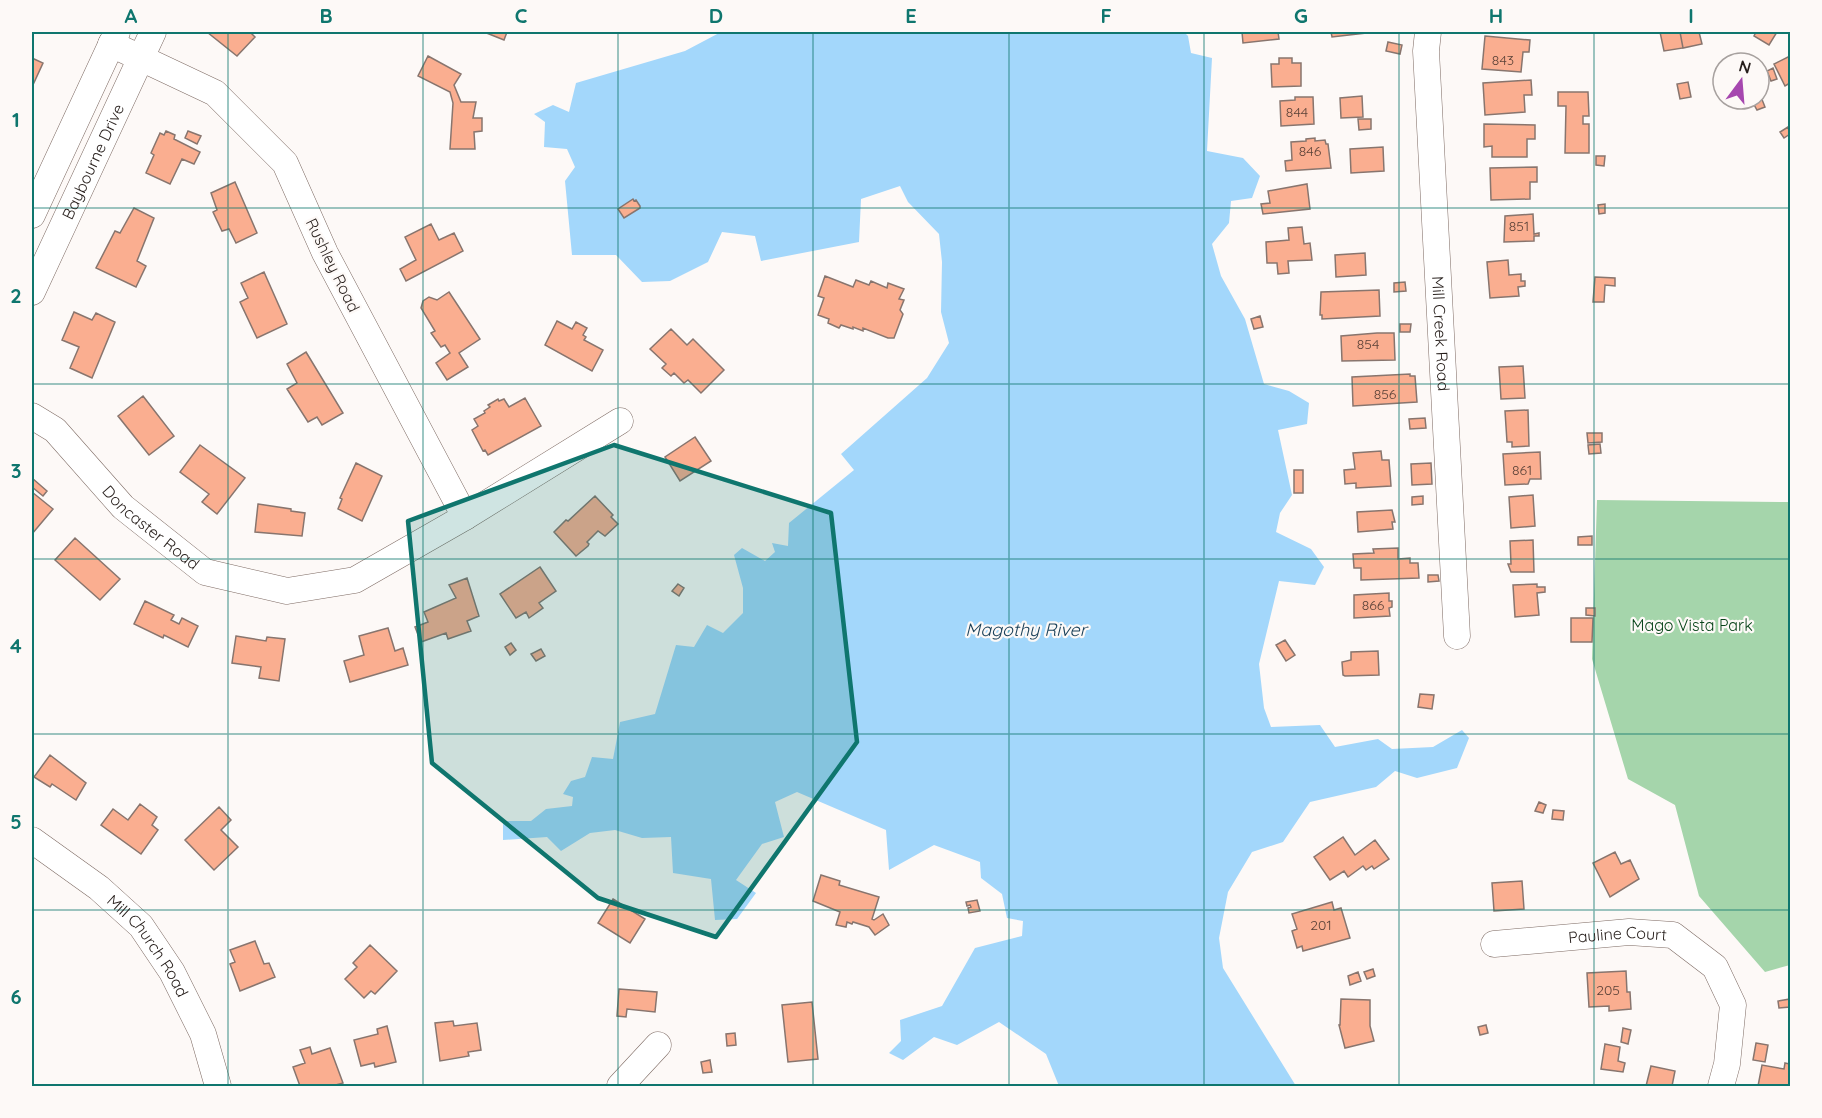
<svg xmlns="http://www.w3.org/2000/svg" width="1822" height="1118" font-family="Quicksand,sans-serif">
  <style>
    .green { fill: #a5d5ab }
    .water { fill: #a3d7fb }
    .building { fill: #faae90; stroke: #88756e; stroke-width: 1.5 }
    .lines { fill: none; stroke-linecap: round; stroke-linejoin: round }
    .minor-casing { stroke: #7e6b64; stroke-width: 27 }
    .minor { stroke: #fff; stroke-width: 26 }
    .marked { fill: #0f766e; fill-opacity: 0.2; stroke: #0f766e; stroke-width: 4.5; stroke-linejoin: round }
    .grid { fill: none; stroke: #0f766e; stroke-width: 1.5; stroke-opacity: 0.55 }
    .labels { text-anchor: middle; stroke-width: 4.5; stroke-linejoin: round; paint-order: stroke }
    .number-label { font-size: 14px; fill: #5b4238 }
    .street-label { font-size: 16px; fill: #261e1b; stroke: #fdf9f7 }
    .park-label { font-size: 16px; fill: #074419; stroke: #fdf9f7 }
    .water-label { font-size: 18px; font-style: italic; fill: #1a415a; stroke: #fdf9f7 }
    .neatline { fill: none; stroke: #0f766e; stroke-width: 2 }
    .grid-label { font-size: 20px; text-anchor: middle; font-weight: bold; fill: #0f766e }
  </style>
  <rect width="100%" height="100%" fill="#fdf9f7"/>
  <path class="green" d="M1597,500L1790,502V965L1765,972L1699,896L1675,805L1628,779L1592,659Z"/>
  <path class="water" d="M721,32H1184L1188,36L1191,53L1212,58L1207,151L1243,158L1260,176L1252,198L1231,201L1229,223L1212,244L1221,276L1245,319L1264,384L1289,391L1309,403L1307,424L1278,430L1292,495L1280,513L1276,532L1311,549L1324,567L1315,585L1279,581L1259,664L1264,708L1271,727L1320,725L1335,747L1378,739L1392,749L1433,747L1462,730L1469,738L1457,768L1417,778L1395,771L1376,787L1310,802L1283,842L1252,852L1228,892L1219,938L1223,968L1296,1086H1059L1046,1054L999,1022L957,1045L934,1037L903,1060L889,1053L901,1041L900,1020L942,1006L975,948L1022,936L1023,921L1007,918L1002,894L981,878L980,862L934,845L889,870L886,830L797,792L775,802L784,837L762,844L736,880L756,893L737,919L715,920L711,879L673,873L671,837L642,838L615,830L590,833L561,851L547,837L503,840V821H531L546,809L572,806L573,797L563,794L571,781L585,777L592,757L613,759L620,722L655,714L676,645L694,647L707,625L723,633L743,613V588L734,555L742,548L765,561L775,552L772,543L788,546L789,523L854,470L841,454L927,378L949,343L941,312L942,262L939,234L908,202L900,186L861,199L859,242L761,261L755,236L722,232L708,262L670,281L642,282L616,255H572L565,181L575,167L567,149L544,147L545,122L534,114L553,105L569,112L576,83L685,51Z"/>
  <path class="building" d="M207,32H250L255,37L237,56Z
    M484,32H507L504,40Z
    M1242,32H1278L1279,39L1243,43Z
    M1331,32H1366V33L1332,37Z
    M1660,32H1680L1683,48L1664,51Z
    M1680,32H1699L1702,44L1683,48Z
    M1756,32H1777L1769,45L1754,36Z
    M1485,36L1530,40L1529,52H1523L1521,72L1482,69Z
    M1388,42L1402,45L1400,54L1386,51Z
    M428,56L461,74L454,85L461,102H476L473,118H482V131L474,132L475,149H450L453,103L450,92L418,76Z
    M1790,56V83L1785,86L1774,64Z
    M32,58L43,63L32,87Z
    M1279,58H1292V63H1301V86L1272,87L1271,64H1279Z
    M1773,68L1777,79L1771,81L1767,71Z
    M1531,80L1532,95H1524L1525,112L1485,115L1483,83Z
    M1688,82L1691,97L1680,99L1677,84Z
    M1558,92H1588L1589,116H1583V124H1589V153H1565L1566,106H1558Z
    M1362,96L1363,117L1341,118L1340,98Z
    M1295,97H1313L1314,124L1281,126L1280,101L1295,100Z
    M1761,97L1765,107L1757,110L1752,101Z
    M1358,119H1371V129L1359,130Z
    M1484,124L1535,125V139H1527V157H1492V146L1484,147Z
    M1788,127L1790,134L1784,138L1780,132Z
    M166,131L175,135L174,139L200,152L194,164L182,159L170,184L146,173L154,155L151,153L160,133L164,135Z
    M188,131L201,136L197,144L185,138Z
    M1315,138V141L1325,140L1326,144H1328L1331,168L1286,171L1285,161L1292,160L1291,142L1306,141V139Z
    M1383,147L1384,171L1351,173L1350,149Z
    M1596,156H1605L1604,166L1596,165Z
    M1537,167V182H1530V199L1491,200L1490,168Z
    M235,182L257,233L236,243L229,229L222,231L213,212L217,210L211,193Z
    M1307,184L1310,209L1263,214L1261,204L1270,203L1268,191Z
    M633,199L634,201L636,200L640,206V208L624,218L618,209Z
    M1605,204V213L1599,214L1598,205Z
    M134,208L154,218L137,261L146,266L136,287L96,268L115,231L120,233Z
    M1533,214L1534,234L1539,233V236H1534V241L1504,242L1505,216Z
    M431,224L439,240L454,233L463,251L406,281L400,269L416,260L405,237Z
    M1302,227L1304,244L1310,243L1312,260L1288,261L1289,273L1278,274L1277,263H1267L1266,242L1289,240L1288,228Z
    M1365,253L1366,275L1336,277L1335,255Z
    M1508,260L1509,275L1521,274V281H1525V286L1518,287L1519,296L1490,298L1487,262Z
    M264,272L287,324L257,338L240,302L248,298L241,283Z
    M825,276L853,287L856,280L869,285L871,281L887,288L888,283L904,289L899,299L904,300L900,310L903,314L894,338H888L863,328V331L853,327V329L841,325L839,328L828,323L829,319L818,315L824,298L818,296Z
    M1595,277L1615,278V286L1605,285L1604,302H1593Z
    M1405,282L1406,291L1394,292V283Z
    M1379,290L1380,316L1322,319V315H1320L1321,292Z
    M449,292L480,339L459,353L468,367L447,380L436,363L450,353L445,345L441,347L431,333L435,331L421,308L423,301L429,297L437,300Z
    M74,312L92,320L96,313L115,322L92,378L70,368L79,347L62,340Z
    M1260,316L1263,327L1254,329L1251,319Z
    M557,321L572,329L576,322L587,328L583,335L586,337L584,340L603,350L592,371L545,345Z
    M1400,324H1411L1410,332H1400Z
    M671,329L687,345L693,339L724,370L701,393L688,380L684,383L674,373L671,376L662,368L666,364L650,349Z
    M1377,333H1394L1395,360L1342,361L1341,336Z
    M306,352L343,413L322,425L317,417L308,422L287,389L297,383L287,364Z
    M1523,366L1525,398L1501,399L1499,367Z
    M1410,374V376H1415L1417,402L1353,406L1352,377Z
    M143,396L174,436L149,455L118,416Z
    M525,398L541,426L488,455L485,450L483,451L472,430L478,426L474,419L485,413L484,411L490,407L488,405L498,399L499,401L504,399L509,407Z
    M1528,410L1529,446L1512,447V442H1507L1505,411Z
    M1425,418L1426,428L1410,429L1409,419Z
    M1587,433H1602V442L1588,443Z
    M695,437L711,461L680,481L665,457Z
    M1600,444L1601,453L1589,454L1588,445Z
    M200,445L245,478L217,514L202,502L209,494L180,472Z
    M1381,451L1382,460H1389L1391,486L1356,488V483L1345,484L1344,470L1355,469L1353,453Z
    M1540,452L1541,479H1530L1528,484L1505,485L1503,454Z
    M356,463L382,476L362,521L338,509L342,499L340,498Z
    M1431,463L1432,484L1412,485L1411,464Z
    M1294,470H1303V493H1294Z
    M32,478L47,491L43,496L32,487Z
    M32,492L53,509L32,534Z
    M1533,495L1535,526L1511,528L1509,497Z
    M595,496L613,515L611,517L618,524L605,536L598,531L587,542L589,544L588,546L576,556L554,532L566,520L568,521Z
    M1423,496V504L1412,505V497Z
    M258,504L291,509V511L305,513L302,536L255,532Z
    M1392,510L1395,522H1392L1393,529L1358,532L1357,512Z
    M1592,536V545H1578V537Z
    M75,538L120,579L100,600L55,560Z
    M1533,540L1534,572H1511L1508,564H1511L1510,541Z
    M1398,548V559L1410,558V563H1418L1419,578L1361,580V568H1354L1353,554L1374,553L1373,549Z
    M540,567L556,591L539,603L543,608L529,618L526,612L516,618L500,594Z
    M1428,575H1438L1439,581L1428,582Z
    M467,578L479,616L467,621L471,631L448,639L446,633L421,642L415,627L428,622L424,612L456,598L449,585Z
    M678,584L684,588L679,596L672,591Z
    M1537,584V587H1545V592L1537,593L1539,615L1515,617L1513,585Z
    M1389,593V601H1392V607L1389,608L1390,616L1354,618V595Z
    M145,601L174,615L171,620L179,624L182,618L198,626L188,647L164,635L163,638L134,624Z
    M1586,608H1595V616L1586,615Z
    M1571,618H1593L1592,642H1571Z
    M388,628L395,651L403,648L408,665L350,682L344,661L364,655L359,636Z
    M236,636L266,641L267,637L285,639L279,681L259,678L261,667L232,663Z
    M1285,640L1295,655L1286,661L1276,645Z
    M511,643L516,650L510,655L505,647Z
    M541,649L545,656L536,661L531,654Z
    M1378,651L1379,675L1345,676L1343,675L1342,662L1351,660V652Z
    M1420,694L1434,695L1432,709L1418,707Z
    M50,755L86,783L76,800L52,784L50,787L34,777Z
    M1539,802L1546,805L1543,813L1535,811Z
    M140,804L157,817L152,825L158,830L141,854L101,825L113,809L128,820Z
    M219,807L231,820L221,830L238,847L214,870L185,840Z
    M1553,810L1564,811L1563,820L1552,819Z
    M1343,837L1355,855L1375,840L1389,859L1374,869L1372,866L1366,870L1363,866L1348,877L1344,871L1330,880L1314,857Z
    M1615,852L1621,864L1630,860L1639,879L1610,897L1593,863Z
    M821,875L840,881L839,885L879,897L872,919L874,920L883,914L889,925L875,935L869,927L853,922L852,924L847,922L846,927L836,925L840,912L813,901Z
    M1522,881L1524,909L1494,911L1492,883Z
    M613,899L645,919L630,943L598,923Z
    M977,900L980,911L969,913L968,908L971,907L970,905L967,906L966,902Z
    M1332,902L1334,910L1341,908L1350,938L1303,951L1302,946L1297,948L1292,931L1297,929L1292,914Z
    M255,941L264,964L269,963L275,977L240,991L230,964L235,962L230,950Z
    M370,945L397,971L375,994L371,991L364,998L345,979L357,967L353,963Z
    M1373,969L1375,976L1367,979L1364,972Z
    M1626,971L1627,992H1630L1631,1009L1609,1011V1006L1589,1007L1587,973Z
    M1358,972L1361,981L1350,985L1348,976Z
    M619,989L657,992L655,1012L627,1009L626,1017L617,1016Z
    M1341,999L1370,1000V1026L1374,1041L1345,1048L1339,1025H1340Z
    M1790,999V1007L1779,1008L1778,1001Z
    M812,1002L818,1059L788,1062L782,1005Z
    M453,1021L454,1026L477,1023L481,1050L468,1052L469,1056L440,1061L435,1023Z
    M1486,1025L1488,1033L1480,1035L1478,1027Z
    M387,1026L396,1062L375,1067L374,1063L361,1066L354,1040L378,1034L377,1029Z
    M1623,1028L1631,1030L1628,1044L1621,1042Z
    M735,1033L736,1045L727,1046L726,1034Z
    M1756,1043L1768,1045L1765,1062L1753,1060Z
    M1605,1044L1620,1047L1618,1061L1625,1063L1623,1072L1601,1069Z
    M310,1047L312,1054L330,1048L343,1083L332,1086H300L293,1067L305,1063L300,1050Z
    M710,1060L712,1072L703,1073L701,1062Z
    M1785,1063L1790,1064V1086H1758L1762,1065L1784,1069Z
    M1651,1066L1675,1071L1672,1086H1646Z"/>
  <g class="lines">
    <defs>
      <g id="minor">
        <path id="s1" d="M1428,32L1426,51L1457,636"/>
        <path d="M32,215L117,32"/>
        <path id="s2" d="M32,292L153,32"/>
        <path id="s3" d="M32,416L55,430L123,507L205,572L287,591L355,580L465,517L325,253L285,163L215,93L111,44"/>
        <path d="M465,517L620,421"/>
        <path id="s4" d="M32,840L99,888L141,926L172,972L203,1034L218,1086"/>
        <path id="s5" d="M1494,944L1629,932L1673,935L1715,967L1733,1005L1727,1064L1721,1086"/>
        <path d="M620,1086L658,1045"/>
      </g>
    </defs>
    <use href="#minor" class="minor-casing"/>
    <use href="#minor" class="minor"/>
  </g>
  <path class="marked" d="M614,445L831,513L857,742L716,937L598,898L432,763L408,521Z"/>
  <path class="grid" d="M228,32V1086M423,32V1086M618,32V1086M813,32V1086M1009,32V1086M1204,32V1086M1399,32V1086M1594,32V1086M32,208H1790M32,384H1790M32,559H1790M32,734H1790M32,910H1790"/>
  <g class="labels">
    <g class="number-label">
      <text x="1503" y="65">843</text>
      <text x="1297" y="117">844</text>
      <text x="1310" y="156">846</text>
      <text x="1519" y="231">851</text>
      <text x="1368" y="349">854</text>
      <text x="1385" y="399">856</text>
      <text x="1522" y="475">861</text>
      <text x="1373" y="610">866</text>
      <text x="1321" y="930">201</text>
      <text x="1608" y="995">205</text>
    </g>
    <g class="street-label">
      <text dy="6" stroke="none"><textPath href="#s2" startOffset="144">Baybourne Drive</textPath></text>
      <text transform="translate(333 265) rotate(64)" y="6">Rushley Road</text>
      <text dy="6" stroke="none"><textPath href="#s1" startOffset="302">Mill Creek Road</textPath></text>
      <text dy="6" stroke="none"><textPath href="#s3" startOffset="164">Doncaster Road</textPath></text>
      <text dy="6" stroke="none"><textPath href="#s5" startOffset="124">Pauline Court</textPath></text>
      <text dy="6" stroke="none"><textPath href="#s4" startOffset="159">Mill Church Road</textPath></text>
    </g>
    <g class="park-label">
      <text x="1692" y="631">Mago Vista Park</text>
    </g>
    <g class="water-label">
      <text x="1026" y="636">Magothy River</text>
    </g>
  </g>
  <rect width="1822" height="1118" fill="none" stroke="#fdf9f7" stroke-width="66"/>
  <g transform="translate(1741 81) rotate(16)"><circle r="28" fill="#fdf9f7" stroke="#a7a19f" stroke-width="1.5"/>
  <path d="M0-4.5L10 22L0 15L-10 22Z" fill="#a647af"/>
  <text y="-9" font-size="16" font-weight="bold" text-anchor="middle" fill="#261e1b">N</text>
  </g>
  <rect x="33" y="33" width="1756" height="1052" class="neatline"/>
  <g class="grid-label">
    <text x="131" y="23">A</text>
    <text x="326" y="23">B</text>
    <text x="521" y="23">C</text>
    <text x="716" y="23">D</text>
    <text x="911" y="23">E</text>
    <text x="1106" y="23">F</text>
    <text x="1301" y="23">G</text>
    <text x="1496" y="23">H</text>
    <text x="1691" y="23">I</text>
    <text x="16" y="127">1</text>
    <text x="16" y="303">2</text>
    <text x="16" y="478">3</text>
    <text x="16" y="653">4</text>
    <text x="16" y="829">5</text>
    <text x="16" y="1004">6</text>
  </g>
</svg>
